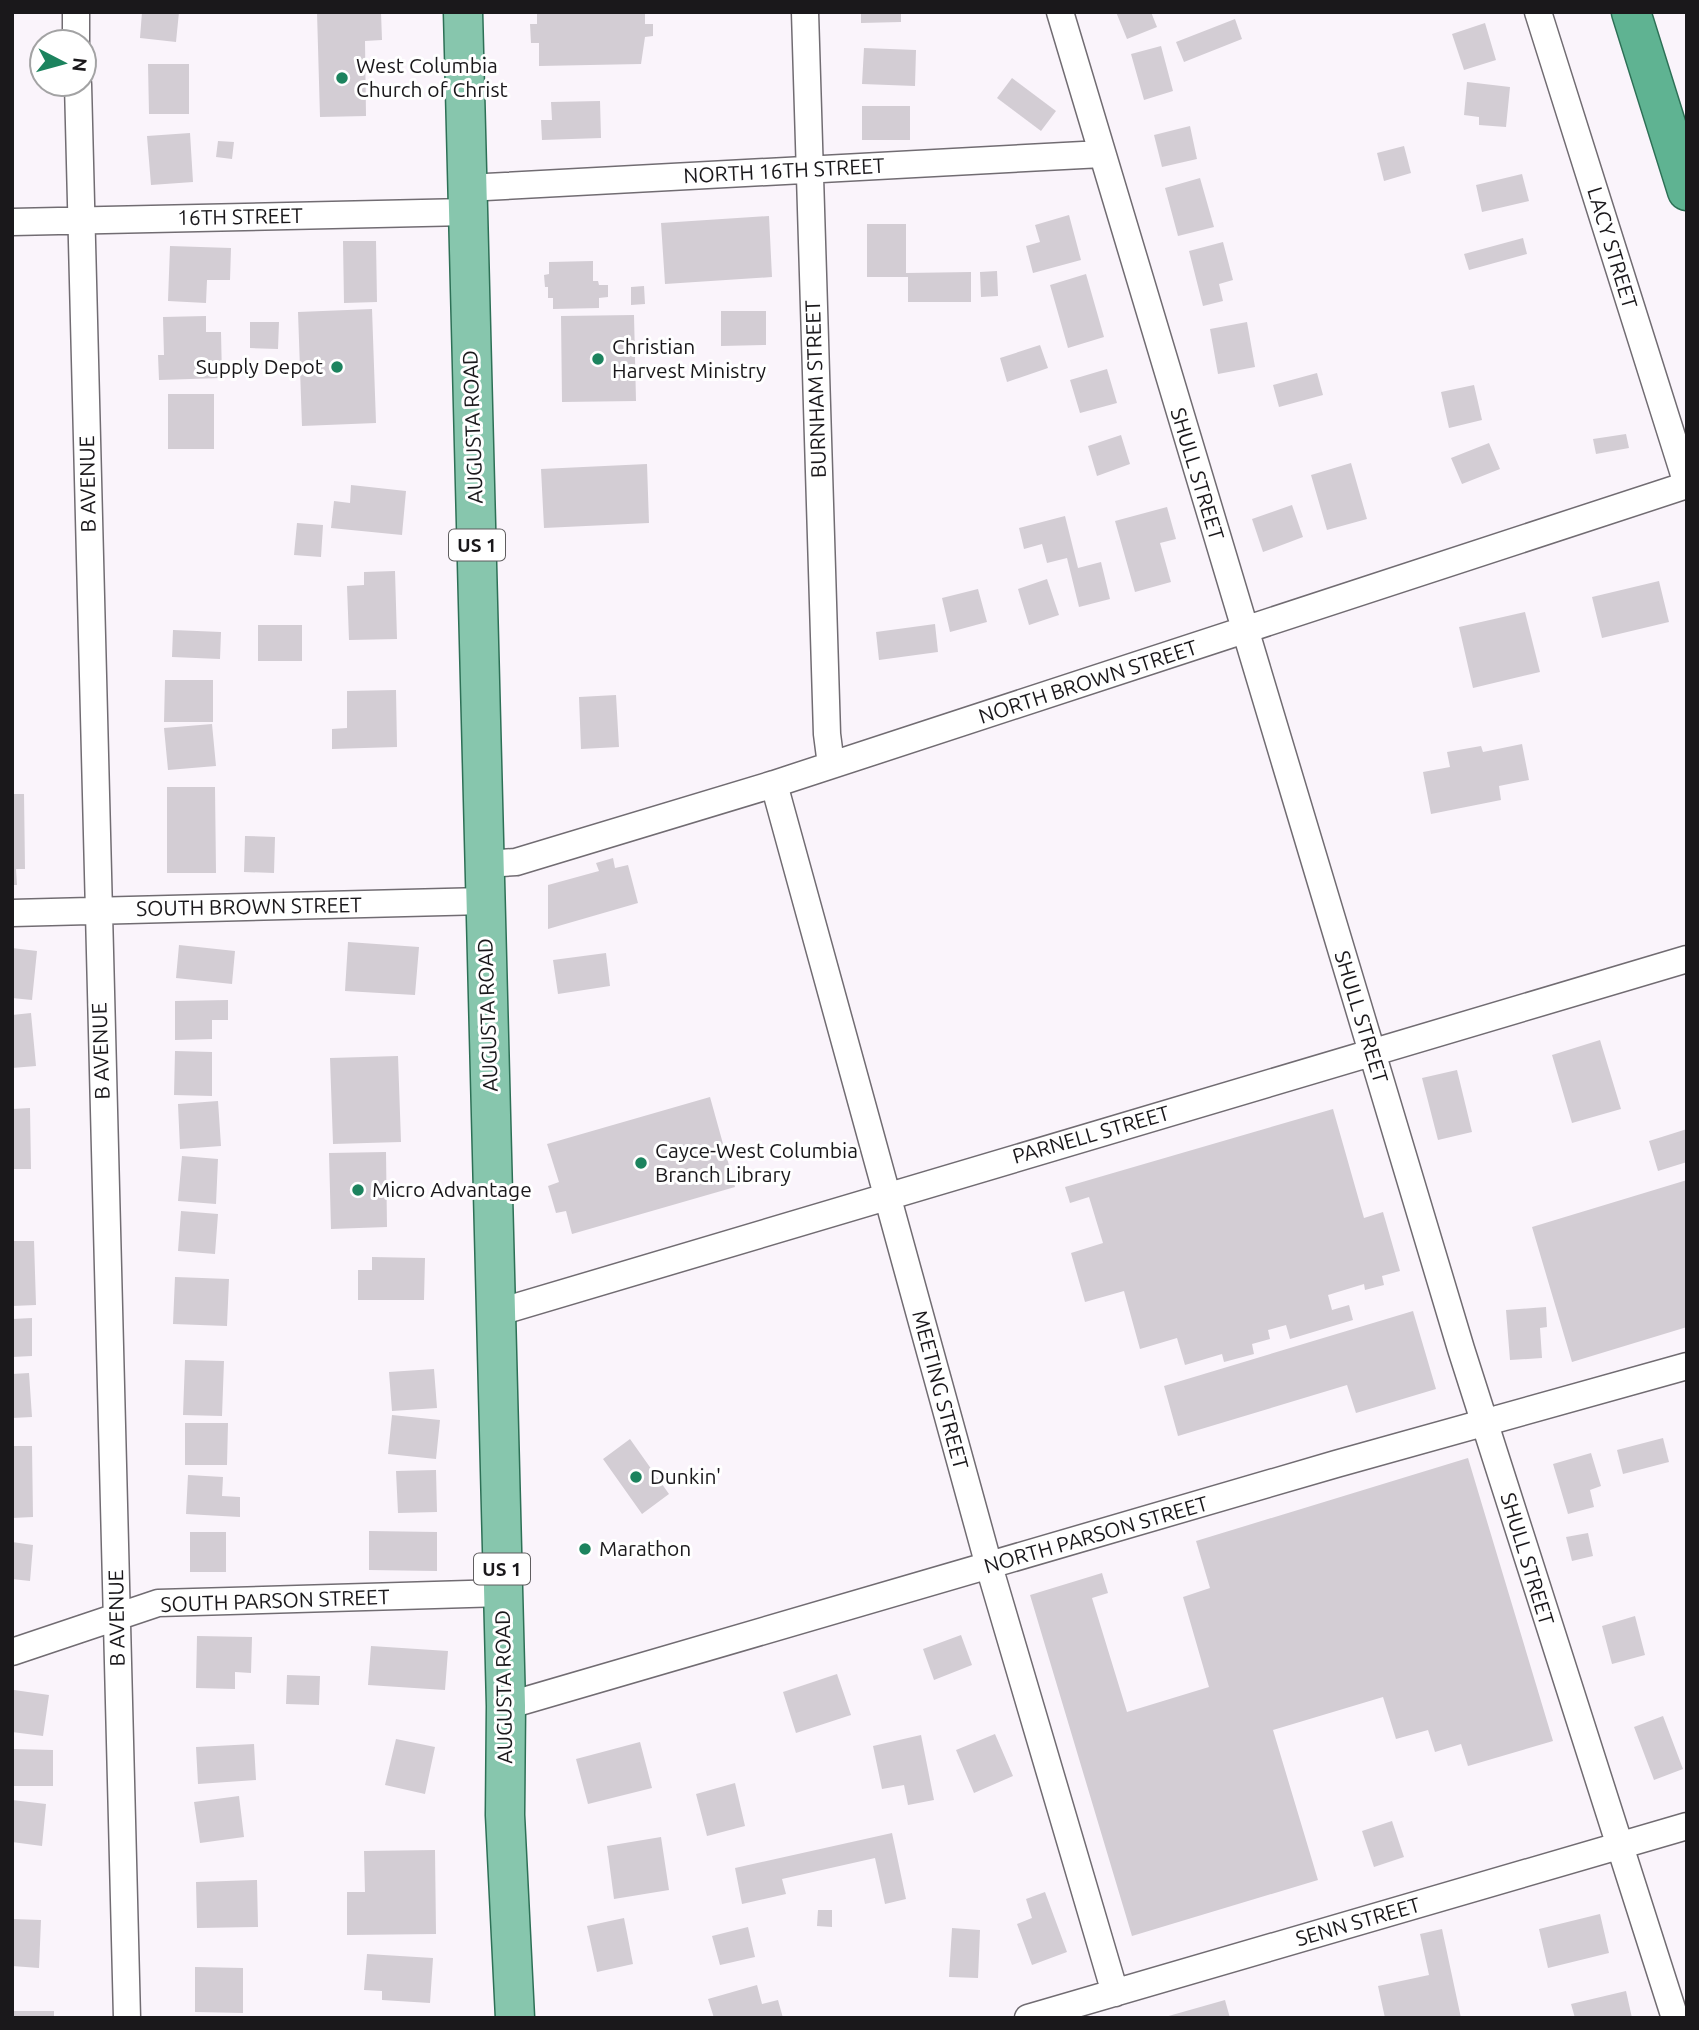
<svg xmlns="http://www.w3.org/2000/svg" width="1699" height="2030" font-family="Ubuntu,sans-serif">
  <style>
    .building { fill: #d3cdd4 }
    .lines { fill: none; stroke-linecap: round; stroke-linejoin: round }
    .minor-casing { stroke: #716c72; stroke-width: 29 }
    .primary-casing { stroke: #2d7056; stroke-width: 41 }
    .trunk-casing { stroke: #2d7056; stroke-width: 41 }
    .minor { stroke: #fff; stroke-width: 26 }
    .primary { stroke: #87c6ad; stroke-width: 38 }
    .trunk { stroke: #5fb392; stroke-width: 38 }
    .poi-dot { fill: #1c835e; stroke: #fff; stroke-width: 2.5 }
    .labels { text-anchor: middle; stroke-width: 6; stroke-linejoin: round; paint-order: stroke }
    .shield { fill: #fff; stroke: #5f5d5f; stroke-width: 2 }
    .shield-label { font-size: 19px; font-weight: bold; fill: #1a181b }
    .poi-label { font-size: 21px; fill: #1a181b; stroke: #fff; text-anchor: start }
    .street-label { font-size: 21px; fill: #1a181b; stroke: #fff }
  </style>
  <rect width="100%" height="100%" fill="#faf4fb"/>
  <path class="building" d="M142,12H179L176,42L140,38Z
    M317,12H381L382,40L365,41L366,116L320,117Z
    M537,12H641L645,14V24H653V36L645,37L641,64L539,66V43H531L530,24H537Z
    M861,12H901V22L861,23Z
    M1116,12H1151L1157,27L1127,39Z
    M1235,19L1242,39L1184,62L1176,42Z
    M1485,23L1496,60L1464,70L1452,34Z
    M1161,46L1173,91L1144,100L1131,54Z
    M864,48L916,50L915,86L862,84Z
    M148,64H189V114H149Z
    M1012,78L1056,111L1041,131L997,98Z
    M1467,82L1510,87L1506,127L1479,125V117L1464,115Z
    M600,101L601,138L542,140L541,120H552L551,102Z
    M862,106H910V140H862Z
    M1190,126L1197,159L1162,167L1154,135Z
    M190,133L193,182L151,185L147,136Z
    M218,141L234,142L232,159L216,157Z
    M1404,146L1411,173L1384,181L1377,153Z
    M1522,174L1529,201L1482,212L1476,185Z
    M1200,178L1214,227L1178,236L1165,188Z
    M1069,215L1081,260L1033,273L1026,246L1040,242L1035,225Z
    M769,216L772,277L665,284L661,223Z
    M867,224H906V273L971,272V302H908V277H867Z
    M1523,238L1527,254L1469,270L1464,254Z
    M343,241H376L377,302L344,303Z
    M1223,242L1233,280L1219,284L1223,301L1203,306L1189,251Z
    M170,246L231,248L230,280H207L206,303L168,301Z
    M593,261V281H598L599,285H608V297L599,298V308L553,309V298H548V287H545L544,275L549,274V262Z
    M997,271L998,296L981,297L980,272Z
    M1086,274L1104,337L1068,348L1050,285Z
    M644,286L645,304L631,305V287Z
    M372,309L376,423L302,426L298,312Z
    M721,311H766V345L721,346Z
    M634,315L636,401L562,402L561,316Z
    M206,316V332H221L222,378L159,380L158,355H164L163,317Z
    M250,322H279L278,349L250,348Z
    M1247,322L1255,367L1218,374L1210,329Z
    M1040,345L1048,368L1007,382L1000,358Z
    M1107,369L1117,403L1080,413L1070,380Z
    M1317,373L1323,395L1279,407L1273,385Z
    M1474,385L1482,420L1449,428L1441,392Z
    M168,394H214V449H168Z
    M1626,434L1629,448L1596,454L1593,439Z
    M1121,435L1130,464L1097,476L1088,446Z
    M1489,443L1500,469L1462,484L1451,458Z
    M1351,463L1367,519L1327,530L1311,475Z
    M647,464L649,523L544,528L541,469Z
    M351,485L406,491L402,535L331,528L334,501L350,503Z
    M1292,505L1303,537L1263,552L1252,519Z
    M1167,507L1176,539L1160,543L1171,582L1135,592L1115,521Z
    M1065,516L1078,568L1101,562L1110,599L1079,607L1067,558L1047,563L1042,544L1024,549L1019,528Z
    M297,523L323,525L321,557L294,555Z
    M395,571L397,639L349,640L347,586L364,585V572Z
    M1047,579L1059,615L1029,625L1018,589Z
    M1659,581L1669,622L1602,638L1592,597Z
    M978,589L987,622L950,632L942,598Z
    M1525,612L1540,672L1473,688L1459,627Z
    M935,624L938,652L879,660L876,632Z
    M258,625H302V661H258Z
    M173,630L221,632L220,659L172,657Z
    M165,680H213V722H164Z
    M396,690L397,747L332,749V729L347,728V691Z
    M616,695L619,747L581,749L579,697Z
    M212,724L216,766L168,770L164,728Z
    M1522,744L1529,780L1499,786L1501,800L1431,814L1423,772L1450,767L1447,752L1481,746L1483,752Z
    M167,787H215L216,873H167Z
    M12,794H24L25,869H16L17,885H12Z
    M245,836L275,837L274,873L244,872Z
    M613,858L615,868L628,865L638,903L548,929V885L599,871L596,863Z
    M348,942L419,947L415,995L345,991Z
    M179,945L235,951L232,984L176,978Z
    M12,948L37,951L32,1000L12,998Z
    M606,953L610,986L558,994L553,960Z
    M228,1000V1020H212V1039L175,1040V1001Z
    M31,1013L36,1066L12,1068V1015Z
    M1600,1040L1621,1109L1572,1123L1552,1055Z
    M175,1051L212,1052V1096L174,1095Z
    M398,1056L401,1142L333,1144L330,1058Z
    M1457,1070L1472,1132L1438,1140L1422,1078Z
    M710,1097L735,1187L572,1234L566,1211L556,1213L548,1186L559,1182L547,1144Z
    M218,1101L221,1146L180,1149L178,1104Z
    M30,1108L31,1169H12V1109Z
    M1333,1109L1364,1218L1383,1212L1400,1271L1382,1276L1384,1285L1365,1290L1364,1284L1328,1295L1332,1310L1349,1305L1353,1320L1290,1339L1286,1325L1268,1330L1270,1339L1252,1344L1254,1354L1224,1362L1222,1354L1185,1365L1177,1338L1140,1349L1124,1291L1085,1302L1071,1253L1103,1243L1089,1197L1070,1203L1065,1187Z
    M1687,1129V1162L1658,1171L1649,1141Z
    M386,1152L387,1227L331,1229L329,1153Z
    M182,1156L218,1159L216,1204L178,1201Z
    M1687,1180V1327L1572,1362L1532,1227Z
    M181,1211L218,1214L215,1254L178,1251Z
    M12,1241H34L36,1305L12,1306Z
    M372,1257L425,1258L424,1300H358V1270H372Z
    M175,1277L229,1279L227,1326L173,1324Z
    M1546,1307L1547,1327L1540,1328L1542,1358L1510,1360L1506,1310Z
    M1413,1311L1436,1389L1356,1413L1347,1385L1178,1436L1164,1386Z
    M32,1318V1356L12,1357V1319Z
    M185,1360L224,1361L222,1416L183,1415Z
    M434,1369L437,1408L392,1411L389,1372Z
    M29,1373L32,1417L12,1418V1374Z
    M392,1415L440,1420L436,1459L388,1454Z
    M185,1423H228L227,1465H185Z
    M1663,1438L1669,1462L1623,1474L1617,1450Z
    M630,1439L669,1494L642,1514L603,1459Z
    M12,1446H32L33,1517L12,1518Z
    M1591,1453L1601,1486L1590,1490L1594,1507L1568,1514L1553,1464Z
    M1468,1458L1553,1741L1468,1766L1461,1744L1435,1752L1428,1730L1396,1739L1383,1697L1273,1730L1318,1880L1132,1936L1030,1595L1102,1573L1108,1593L1092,1598L1127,1712L1209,1687L1183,1597L1210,1588L1196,1541Z
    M436,1470L437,1512L398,1513L396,1471Z
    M188,1475L223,1477L222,1496L240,1497V1517L186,1514Z
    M369,1531L437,1532V1571L369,1570Z
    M190,1532H226V1572H190Z
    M1588,1533L1593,1556L1572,1561L1566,1537Z
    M12,1542L33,1545L30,1581L12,1579Z
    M1635,1616L1645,1655L1612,1664L1602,1626Z
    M961,1635L972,1665L934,1680L923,1649Z
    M197,1636L252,1637L251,1673L235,1672V1689L196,1688Z
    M371,1646L448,1651L445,1690L368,1685Z
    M837,1674L851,1715L796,1733L783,1692Z
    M287,1675L320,1676L319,1705L286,1704Z
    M14,1690L49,1695L43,1736L12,1732Z
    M1663,1716L1683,1769L1654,1780L1634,1727Z
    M995,1734L1013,1776L974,1793L956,1750Z
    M921,1735L934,1800L908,1805L904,1785L882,1789L873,1746Z
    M396,1739L435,1747L425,1794L385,1785Z
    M640,1742L652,1788L588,1804L576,1759Z
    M254,1744L256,1780L198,1784L196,1747Z
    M13,1749L53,1750V1786H13Z
    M735,1783L745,1826L707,1836L696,1794Z
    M239,1796L244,1837L200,1843L194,1802Z
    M12,1800L46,1804L42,1846L12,1842Z
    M1392,1821L1404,1857L1374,1867L1362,1831Z
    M892,1833L906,1899L885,1904L875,1858L782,1879L786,1894L742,1904L735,1868Z
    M661,1837L669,1890L614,1899L607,1846Z
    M435,1850L436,1934L347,1935V1892H365L364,1851Z
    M257,1880L258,1927L197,1928L196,1882Z
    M1045,1892L1067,1952L1032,1965L1017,1924L1032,1918L1026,1899Z
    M818,1910H832V1927L817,1926Z
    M1600,1914L1609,1953L1548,1968L1539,1929Z
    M624,1918L633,1964L597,1972L587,1926Z
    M12,1919L41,1920L39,1968L12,1966Z
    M748,1927L755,1957L720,1965L712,1936Z
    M952,1928L980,1930L978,1978L949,1977Z
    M1442,1929L1461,2018H1385L1378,1986L1429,1975L1420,1934Z
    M367,1954L433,1958L430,2003L382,2000V1991L364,1990Z
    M195,1967L243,1968V2013L195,2012Z
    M757,1985L762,2004L778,2000L783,2018H714L708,1999Z
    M1626,1991L1632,2018H1575L1571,2004Z
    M1225,2000L1230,2018H1165V2017Z
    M12,2011H54V2018H12Z"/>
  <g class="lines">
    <defs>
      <path id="minor" d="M76,12V42
        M805,12L827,734L831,765
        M1060,12L1461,1349L1675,2018
        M1538,12L1687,484
        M78,84L127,2018
        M466,188L1102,154
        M12,222L467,212
        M774,784L989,1566L1115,1993
        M485,864L516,862L774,784L1687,485
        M12,913L485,901
        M496,1313L1687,959
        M12,1652L158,1603L503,1593
        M506,1706L1336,1464L1687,1366
        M1028,2018L1687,1826"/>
      <path id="primary" d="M463,12L506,1706L505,1815L515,2018"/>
      <path id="trunk" d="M1631,12L1687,191"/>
    </defs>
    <use href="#minor" class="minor-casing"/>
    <use href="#primary" class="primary-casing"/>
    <use href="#trunk" class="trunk-casing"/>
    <use href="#minor" class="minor"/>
    <use href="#primary" class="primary"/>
    <use href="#trunk" class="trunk"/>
  </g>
  <g class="poi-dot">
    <circle cx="342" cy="78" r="7"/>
    <circle cx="598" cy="359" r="7"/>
    <circle cx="337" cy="367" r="7"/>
    <circle cx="641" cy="1163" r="7"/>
    <circle cx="358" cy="1190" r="7"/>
    <circle cx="636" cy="1477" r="7"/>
    <circle cx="585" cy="1549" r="7"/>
  </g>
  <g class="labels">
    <g class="shield">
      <rect x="449" y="529.5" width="56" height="31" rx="5"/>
      <rect x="474" y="1553.5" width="56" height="31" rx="5"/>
    </g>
    <g class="shield-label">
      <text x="477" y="552">US 1</text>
      <text x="502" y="1576">US 1</text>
    </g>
    <g class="poi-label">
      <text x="356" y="73">West Columbia<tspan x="356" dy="24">Church of Christ</tspan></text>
      <text x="612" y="354">Christian<tspan x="612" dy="24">Harvest Ministry</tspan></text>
      <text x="323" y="374" text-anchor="end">Supply Depot</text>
      <text x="655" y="1158">Cayce-West Columbia<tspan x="655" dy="24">Branch Library</tspan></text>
      <text x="372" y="1197">Micro Advantage</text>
      <text x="650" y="1484">Dunkin'</text>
      <text x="599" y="1556">Marathon</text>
    </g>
    <g class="street-label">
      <text transform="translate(784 171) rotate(-3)" y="7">NORTH 16TH STREET</text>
      <text transform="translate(240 217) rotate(-1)" y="7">16TH STREET</text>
      <text transform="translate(1612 248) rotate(73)" y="7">LACY STREET</text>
      <text transform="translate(816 389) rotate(-92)" y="7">BURNHAM STREET</text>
      <text transform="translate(473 427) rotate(-92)" y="7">AUGUSTA ROAD</text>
      <text transform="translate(1197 474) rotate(73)" y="7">SHULL STREET</text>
      <text transform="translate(88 484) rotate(-91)" y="7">B AVENUE</text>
      <text transform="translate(1088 682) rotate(-18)" y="7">NORTH BROWN STREET</text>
      <text transform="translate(249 907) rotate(-1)" y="7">SOUTH BROWN STREET</text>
      <text transform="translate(488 1015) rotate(-92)" y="7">AUGUSTA ROAD</text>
      <text transform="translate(1361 1017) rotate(73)" y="7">SHULL STREET</text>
      <text transform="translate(101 1051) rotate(-92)" y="7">B AVENUE</text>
      <text transform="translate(1091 1135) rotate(-16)" y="7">PARNELL STREET</text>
      <text transform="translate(940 1390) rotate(75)" y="7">MEETING STREET</text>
      <text transform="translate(1096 1535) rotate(-16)" y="7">NORTH PARSON STREET</text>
      <text transform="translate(1527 1559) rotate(73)" y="7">SHULL STREET</text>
      <text transform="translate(275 1601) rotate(-2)" y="7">SOUTH PARSON STREET</text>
      <text transform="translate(117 1618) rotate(-91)" y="7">B AVENUE</text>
      <text transform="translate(504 1687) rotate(-91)" y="7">AUGUSTA ROAD</text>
      <text transform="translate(1358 1922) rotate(-16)" y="7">SENN STREET</text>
    </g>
  </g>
  <rect width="1699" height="2030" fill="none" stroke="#1a181b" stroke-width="28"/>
  <g transform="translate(63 63) rotate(96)"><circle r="33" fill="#ffffff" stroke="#a3a3a4" stroke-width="2"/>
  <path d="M0-5L12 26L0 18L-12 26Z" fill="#1c835e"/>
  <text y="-10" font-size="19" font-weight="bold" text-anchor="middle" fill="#1a181b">N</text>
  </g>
</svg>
